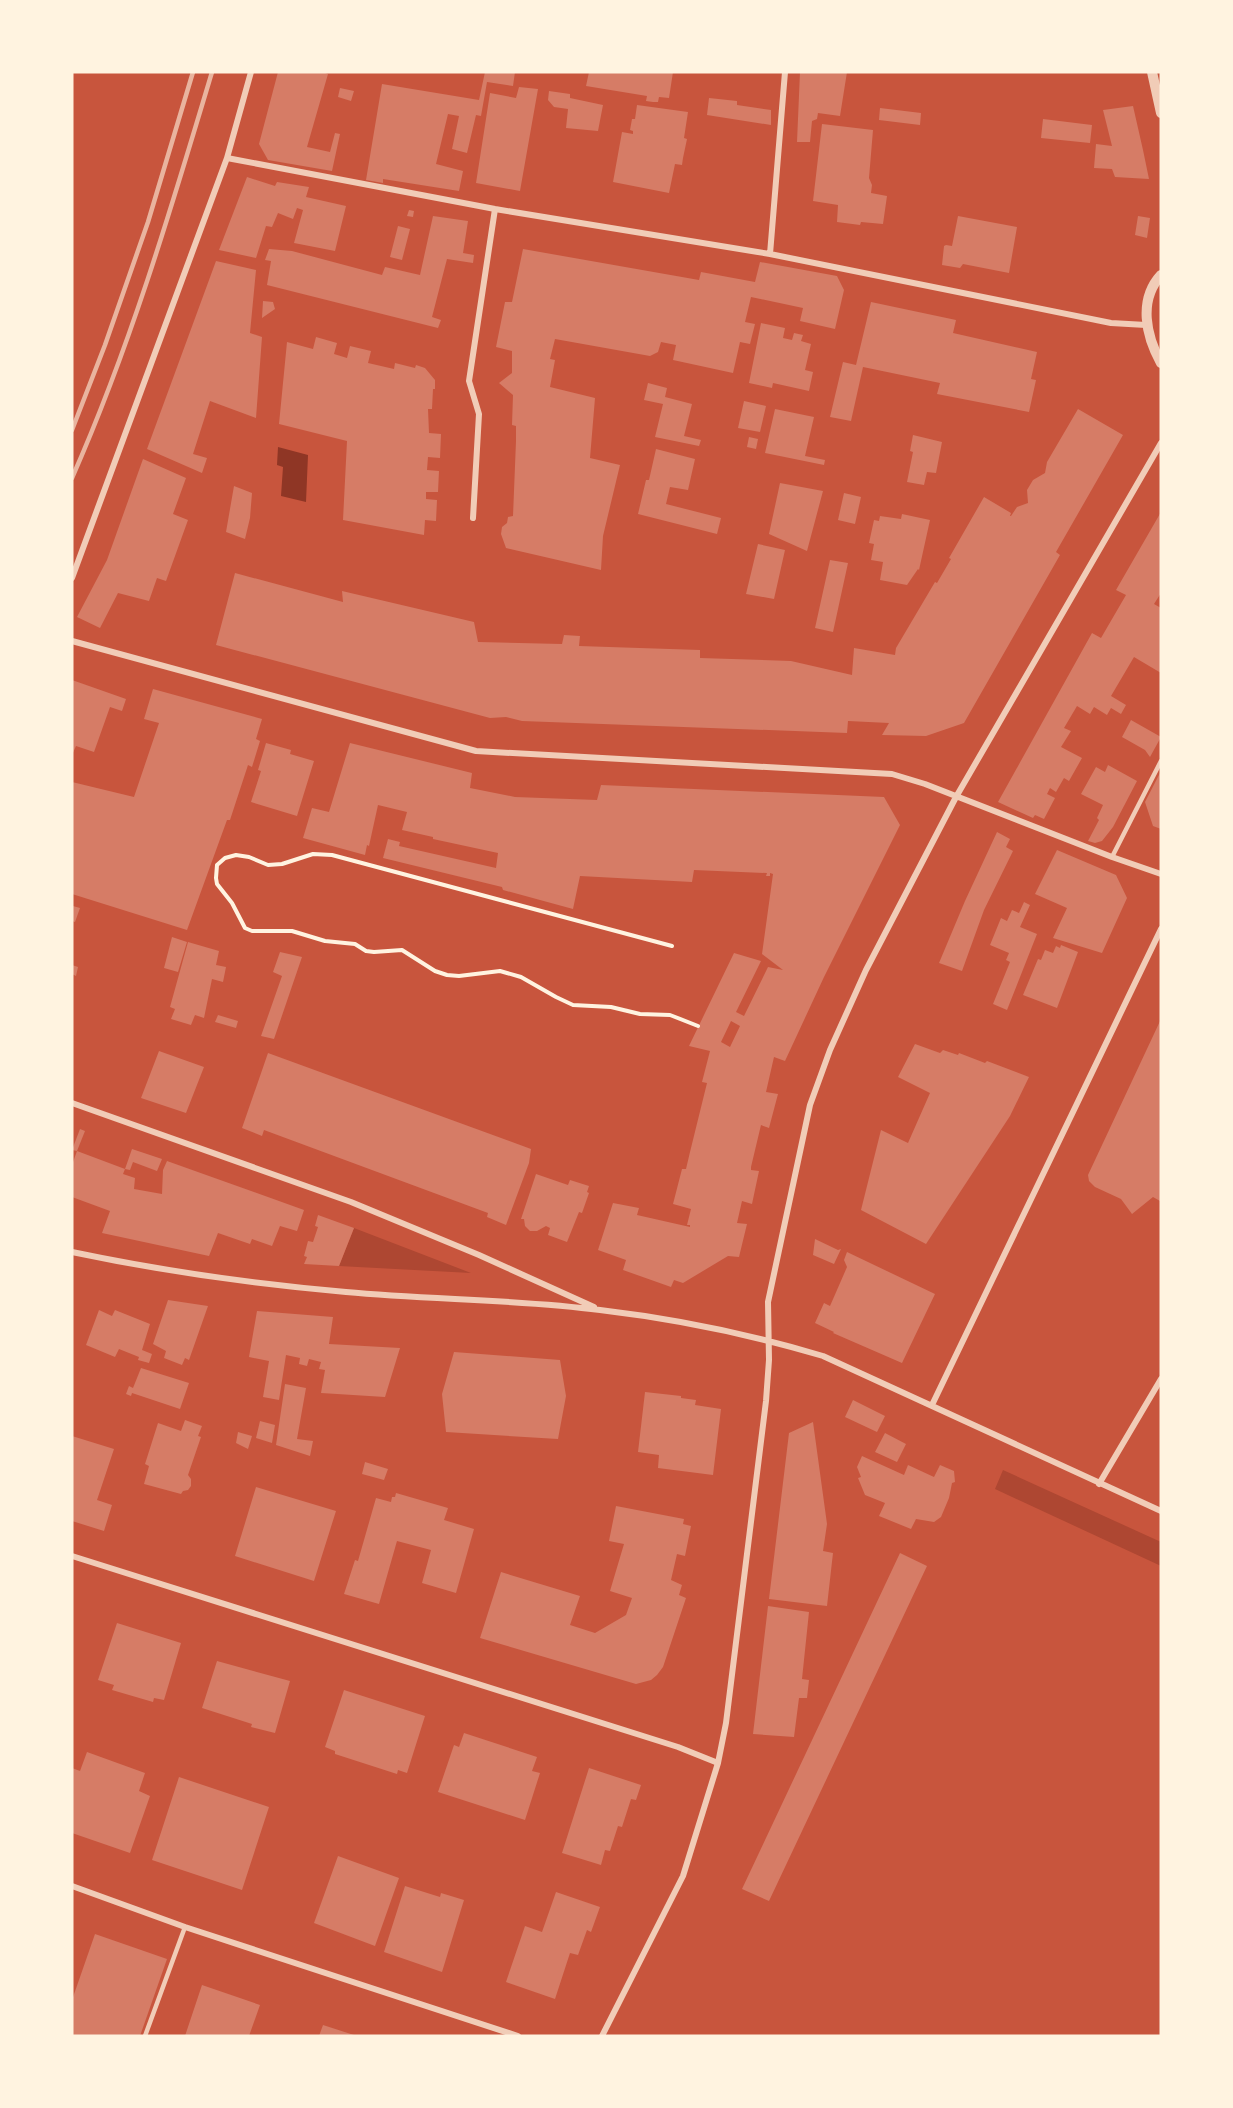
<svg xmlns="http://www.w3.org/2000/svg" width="1233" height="2108" font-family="'Open Sans',sans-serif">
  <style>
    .green { fill: #ae4732 }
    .water { fill: #8f3625 }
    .building { fill: #d67c66; fill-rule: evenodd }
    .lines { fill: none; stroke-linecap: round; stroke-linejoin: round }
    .path { stroke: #fff3e0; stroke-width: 4 }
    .service { stroke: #f1ccb7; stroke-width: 4.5 }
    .minor { stroke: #f1ccb7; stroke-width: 6 }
    .tertiary { stroke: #f1ccb7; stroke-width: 10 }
    .rail { stroke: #e9b49f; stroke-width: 4.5 }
  </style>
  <rect width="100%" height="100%" fill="#c8553d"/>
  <path class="green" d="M354,1228L471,1273L339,1266Z
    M1003,1470L1161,1542V1566L995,1489Z"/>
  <path class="water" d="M278,447L308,455L306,502L281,496L283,467L277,465Z"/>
  <path class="building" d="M278,72H323L328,74L307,147L330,152L335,133L340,134L332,171L268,160L259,144Z
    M485,72H515L513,86L487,82L481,116L476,115L467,153L452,149L459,116L448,114L436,164L463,171L459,191L383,179V183L366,180L382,84L479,100Z
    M589,72H673L669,98L659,97L658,102H653L646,101L647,96L586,86Z
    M800,72H847L840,116L818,113L817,119L812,121L810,142H797Z
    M519,87L538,89L520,191L476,183L490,93L516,98Z
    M340,88L354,91L351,101L338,97Z
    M549,91L570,94V98L603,105L598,131L566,128L568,109L554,107L548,100Z
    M709,98L737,101V105L771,110V125L707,115Z
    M637,105L688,112L684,138L687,139L683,158L682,165L675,164L669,193L613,182L622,132L633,134V131L630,130L632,119H635Z
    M1133,106L1143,150L1149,179L1115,177L1112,169L1094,168L1096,144L1112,146L1103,110Z
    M880,108L921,113L920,125L879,120Z
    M1043,119L1092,125L1090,143L1041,138Z
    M822,124L873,130L869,178L872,185L871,193L887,196L883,224L861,222L860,225L837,222L838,205L813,201Z
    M247,177L275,186L277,182L309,187L306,197L346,206L335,251L294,243L303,210L297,208L293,219L278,213L272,227L266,226L256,258L219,250Z
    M409,210L414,211L413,217L407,216Z
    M433,216L468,221L463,253L474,255L473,263L447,259L432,317L441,320L438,328L267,285L271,261L265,260L269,249L292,251L382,275L385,267L420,275Z
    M958,216L1017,227L1009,273L963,264L960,268L942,265L944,246L946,245L952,246Z
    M1138,216L1150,218L1147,238L1135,235Z
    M398,226L410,229L402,260L390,257Z
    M523,249L699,280L701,272L755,282L760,262L837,276L844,290L835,329L800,321L803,308L751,297L745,322L755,324L750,344L740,342L733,373L673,360L676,345L661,342L658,352L650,356L555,339L550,359L555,360L550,387L595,398L590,458L620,465L603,536L601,570L506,548L501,534L502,527L507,523L508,517L513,516L516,441V426L512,425L513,395L499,383L512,373V351L496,347L505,302H512Z
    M216,261L256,270L250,333L262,337L256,418L210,401L193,454L207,458L202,473L147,449Z
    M263,301L273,302L275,309L262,318Z
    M871,302L956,320L953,333L1037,352L1031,379L1036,380L1029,412L937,394L940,383L863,367L851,421L830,417L843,362L856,365Z
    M761,323L785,328L783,338L792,340L794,333L803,335L801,341L811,344L805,370L813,372L809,391L773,383L772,388L749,383Z
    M316,337L337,343L334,354L347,358L350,346L371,351L368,363L394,369L395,363L415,368L416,365L425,368L435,380V389H433L432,409H428L429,433L441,434L440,458L428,457L427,470L439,471L438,492H426V499L437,500L436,521L425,520L424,535L343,520L347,441L279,424L287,342L313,349Z
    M648,383L667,388L665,397L692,404L684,436L701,440L699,446L655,437L663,404L644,400Z
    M744,401L766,406L760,432L738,428Z
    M775,409L814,417L805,456L825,460L824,465L765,453Z
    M1078,409L1123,435L1056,552L1060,555L964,723L926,736L882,735L889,723L848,721L847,733L522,721L506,717L490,718L216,645L235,573L343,602L342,591L474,622L478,642L562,644L564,635L580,636L579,646L700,650V658L791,661L852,675L854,648L895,655L896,648L935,582L937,583L951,559L949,558L984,497L1011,513L1010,516H1011L1017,507L1028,503L1027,490L1033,480L1045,473L1047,462Z
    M913,435L942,442L936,473L927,472L924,485L907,482L913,452L910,451Z
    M749,437L758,439L756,449L747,447Z
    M656,449L695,459L688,490L670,487L666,504L721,518L717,534L638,514L646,480H649Z
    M143,459L186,478L173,514L188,520L166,581L157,578L149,601L118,593L100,628L77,617L107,560Z
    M780,483L823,491L807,551L769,534Z
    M234,486L252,493L250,518L245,539L226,532Z
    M844,493L861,497L855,524L838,520Z
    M1161,512V593L1154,604L1161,608V673L1134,657L1111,696L1126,705L1121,714L1111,708L1107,715L1094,707L1090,714L1077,706L1064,728L1071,731L1061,747L1082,758L1069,781L1064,778L1056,792L1050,788L1047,794L1055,798L1044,819L1035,815L1033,818L998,802L1092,633L1101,638L1126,595L1116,590Z
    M902,514L930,520L919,570L918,569L907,585L880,580L883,562L871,560L874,544L869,543L874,520L879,521L880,516L901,519Z
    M758,544L785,550L774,599L746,594Z
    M830,560L848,563L833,632L815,628Z
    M72,680L126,699L122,711L110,707L94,752L76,746L72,755Z
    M153,689L262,719L256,739L260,741L252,767L248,765L230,820H227L187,930L72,894V782L134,797L159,723L144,719Z
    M1131,720L1161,737L1150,757L1145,750L1122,737Z
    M266,743L291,750L290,754L314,761L297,816L251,802L261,771L258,770Z
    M350,743L472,773L470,788L515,797L597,800L601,785L884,797L900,825L824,977L785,1061L774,1057L766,1092L778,1094L769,1128L761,1125L751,1167V1170L759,1171L752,1204L742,1201L737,1223L747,1224L739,1257L728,1256L683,1283L674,1280L671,1287L623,1270L626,1260L598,1250L613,1203L639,1208L637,1215L690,1227V1225H687L691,1209L673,1204L682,1169H686L690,1152L707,1083L702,1082L710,1051L689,1046L734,953L761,961L736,1012L744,1016L768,967L783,970L762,954L773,874L770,873V876H766L767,873L694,870L692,882L580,876L573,909L503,890L502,887L383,858L388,839L400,842L399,846L496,868L498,853L433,839V837L402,830L407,812L378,805L369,846L367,845L365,855L303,838L312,808L329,812ZM731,1021L740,1026L730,1047L721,1042Z
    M1108,765L1137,781L1113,827L1102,841L1095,843L1088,841L1099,820L1097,818L1103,805L1081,794L1096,767L1105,772Z
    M1161,771V829L1153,826L1145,802Z
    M997,832L1010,839L1006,847L1013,851L984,910L962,971L939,963L965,901Z
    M1057,850L1116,875L1127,898L1102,953L1053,938L1067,908L1035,894Z
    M1024,902L1030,905L1020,927L1037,934L1007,1010L993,1004L1010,962L1006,960L1009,953L990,945L1001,918L1007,921L1012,910L1019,913Z
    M73,906L80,908L75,922L72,921Z
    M172,937L187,942L178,972L164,968Z
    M188,942L219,951L216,965L226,967L223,982L212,979L204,1018L195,1015L191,1025L171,1019L175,1009L170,1007Z
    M1061,945L1078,952L1057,1008L1023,995L1038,959L1041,960L1045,950L1053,953L1056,946L1060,948Z
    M280,952L302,957L274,1039L261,1036L282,976L273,972Z
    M72,965L78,967L76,976L72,974Z
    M218,1015L238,1021L236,1028L215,1022Z
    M1161,1019V1199L1160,1201L1153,1197L1132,1214L1121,1199L1095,1187L1089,1181L1088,1175Z
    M915,1044L940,1053L943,1050L958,1055L959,1053L985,1063L987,1061L1029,1077L1010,1116L926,1244L861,1210L881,1130L908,1143L930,1093L898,1077Z
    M159,1051L204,1067L186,1113L141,1098Z
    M268,1053L531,1149L529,1163L506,1225L487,1217L488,1213L264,1130L262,1136L242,1128Z
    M80,1129L85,1131L77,1151L72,1150Z
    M132,1149L162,1159L157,1171L133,1162L130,1170L125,1169L123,1174L135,1178L134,1189L162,1194L163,1170L167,1161L304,1210L297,1231L280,1226L272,1246L252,1239L250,1244L218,1233L209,1256L102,1233L110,1211L72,1197V1165L77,1151L125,1169Z
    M536,1174L568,1185L570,1180L589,1186L587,1192L589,1193L582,1213L579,1212L567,1242L548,1235L550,1228L546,1226L537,1231H530L525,1226L524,1219H521Z
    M318,1215L354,1228L339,1266L304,1264L307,1257L304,1256L308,1241L313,1242L318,1227L315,1226Z
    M815,1239L838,1250L841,1249L834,1264L813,1255Z
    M847,1252L935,1294L902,1363L833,1333L834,1332L815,1323L824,1303L830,1306L837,1290L847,1267L844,1260Z
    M168,1300L208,1306L189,1360L185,1358L182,1365L164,1358L166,1351L153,1344Z
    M99,1310L112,1316L115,1310L150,1324L142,1350L152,1354L149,1363L138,1360L139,1357L119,1349L115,1357L86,1345Z
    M257,1311L333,1317L329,1344L400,1348L385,1397L321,1393L325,1370L319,1369L321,1362L309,1359L307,1366L299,1364L300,1358L286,1355L279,1400L263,1397L269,1361L249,1357Z
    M454,1352L560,1360L566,1396L558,1439L446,1432L442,1394Z
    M141,1368L189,1383L180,1409L132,1393L131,1396L126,1394L129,1386L133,1388Z
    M285,1384L306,1388L297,1439L313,1441L310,1456L276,1445Z
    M645,1392L681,1396V1398L696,1400L695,1405L721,1409L713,1475L658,1468L659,1455L638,1452Z
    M853,1400L885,1416L877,1432L845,1417Z
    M185,1420L202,1426L198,1436L201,1437L188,1475L191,1479V1486L188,1490L183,1491L181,1494L144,1484L149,1466L145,1464L158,1423L181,1431Z
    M260,1421L275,1425L272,1443L256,1438Z
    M813,1422L827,1524L823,1551L833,1553L827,1606L769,1599L789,1433Z
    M238,1432L252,1436L248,1449L236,1443Z
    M885,1433L906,1444L897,1462L875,1452Z
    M72,1436L114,1449L97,1500L112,1505L104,1531L72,1521Z
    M862,1456L904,1475L908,1465L934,1477L940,1465L954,1471L955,1482L952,1483L949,1498L941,1517L934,1522L916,1519L911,1529L879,1516L885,1503L865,1495L858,1478L861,1477L857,1467Z
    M365,1462L388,1469L384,1480L362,1474Z
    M256,1487L336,1511L314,1581L235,1556Z
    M396,1493L448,1508L444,1520L474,1529L456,1593L422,1583L431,1550L397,1541L379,1604L344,1594L355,1560L358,1561L376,1498L391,1502L392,1497H395Z
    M616,1506L684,1519L683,1524L691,1526L685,1556L677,1554L671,1580L682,1585L679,1595L686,1598L663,1667L657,1675L651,1680L636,1684L480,1638L501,1572L580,1596L570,1625L595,1633L626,1615L632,1598L610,1591L624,1544L609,1541Z
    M900,1553L927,1566L769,1901L742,1889Z
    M768,1606L809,1612L802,1679L809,1680L807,1698H799L794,1737L753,1734Z
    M117,1623L181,1643L164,1700L154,1698L153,1702L112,1690L114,1685L98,1680Z
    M217,1661L290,1681L275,1733L251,1727L252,1724L202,1708Z
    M344,1690L425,1716L407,1773L398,1770L397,1774L335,1754V1751L325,1747Z
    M464,1733L537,1757L532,1771L540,1773L525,1820L438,1792L454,1745L459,1747Z
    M87,1752L145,1773L139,1791L150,1796L130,1853L72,1833V1768L80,1771Z
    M589,1768L641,1785L636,1800L631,1799L622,1827L618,1826L610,1851L605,1850L601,1865L562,1853Z
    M179,1777L269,1807L242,1890L152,1860Z
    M338,1856L399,1878L375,1946L314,1923Z
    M405,1886L440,1897L441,1893L464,1900L442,1972L384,1952Z
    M556,1892L600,1907L591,1932L587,1930L578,1955L570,1953L555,1999L506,1982L525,1926L542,1932Z
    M95,1934L167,1959L140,2036H72V2000Z
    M202,1985L260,2005L249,2036H185Z
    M323,2025L357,2036H319Z"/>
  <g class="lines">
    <path class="path" d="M672,946L332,855L313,854L282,864L268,865L249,857L236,855L225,858L217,865L216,878L217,884L232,903L245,928L252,931H292L325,941L355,944L366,951L374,952L402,950L435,971L447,975L459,976L500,971L521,977L556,997L573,1005L611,1007L640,1014L670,1015L698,1026"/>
    <path class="service" d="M1112,857L1161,761
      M145,2036L185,1927"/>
    <path class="minor" d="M227,158L495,209L770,254L1111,323L1146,325
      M770,254L785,72
      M473,518L479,414L469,381L495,209
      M72,578L227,158L251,72
      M72,641L476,751L892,774L925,784L1112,857L1161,874
      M72,1103L351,1202L479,1255L594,1307
      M72,1252C162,1271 255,1284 346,1292C431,1300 516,1299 600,1310C676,1319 750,1334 823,1356L1161,1511
      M932,1405L1161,929
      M1099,1484L1161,1379
      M72,1556L678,1747L718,1763
      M72,1886L185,1927L518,2036
      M602,2036L683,1876L718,1763L726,1723L766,1401L769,1360L768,1302L810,1105L830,1050L866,970L956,797L1161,443"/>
    <path class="tertiary" d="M1152,72L1161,113
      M1161,275C1138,300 1146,336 1161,363"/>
    <path class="rail" d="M72,430L105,345L148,222L193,72
      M72,478C130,347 171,209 212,72"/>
  </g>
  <rect width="1233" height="2108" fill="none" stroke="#fff3e0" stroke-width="147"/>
</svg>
